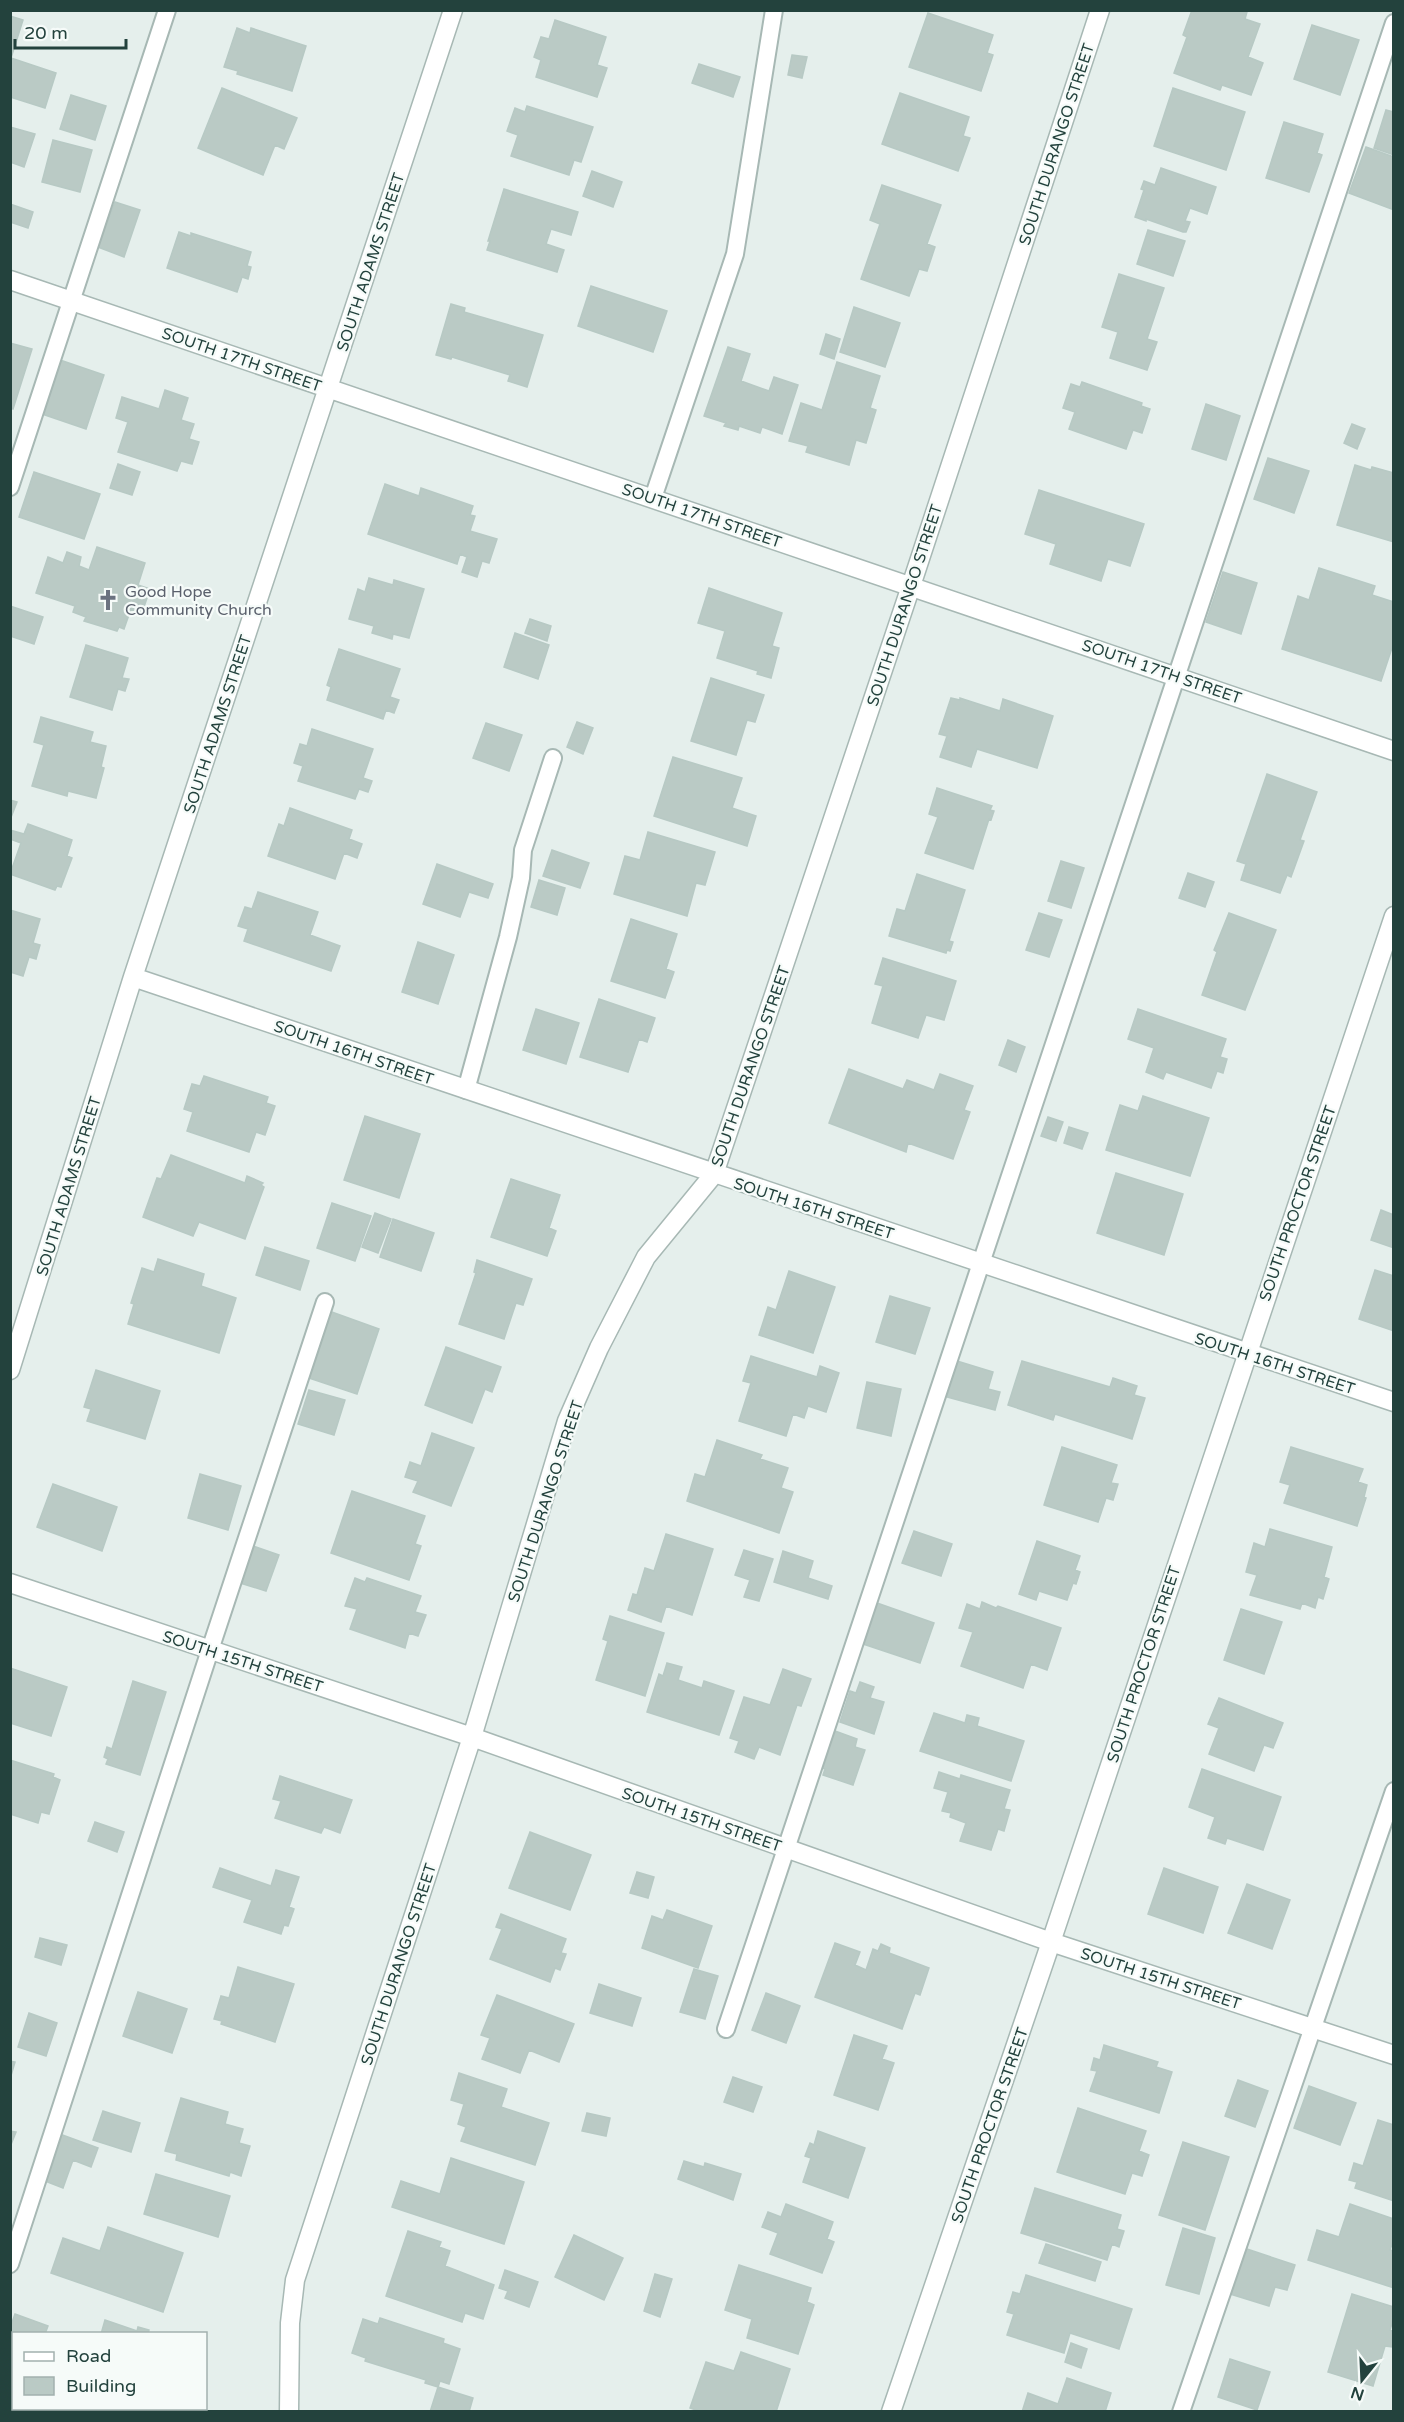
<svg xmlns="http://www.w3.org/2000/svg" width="1404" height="2422" font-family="'Varela Round',sans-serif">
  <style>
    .building { fill: #bacac5; stroke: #b7c9c4; stroke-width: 1.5 }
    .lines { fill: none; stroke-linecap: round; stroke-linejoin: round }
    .service-casing { stroke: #a7b8b4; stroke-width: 20 }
    .minor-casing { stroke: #a7b8b4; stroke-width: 21 }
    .tertiary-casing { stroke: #a7b8b4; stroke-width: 21 }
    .service { stroke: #fff; stroke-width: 16 }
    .minor { stroke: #fff; stroke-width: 18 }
    .tertiary { stroke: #fff; stroke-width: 18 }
    .labels { text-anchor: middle; stroke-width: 4.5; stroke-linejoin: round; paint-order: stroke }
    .street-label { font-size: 16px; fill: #23423d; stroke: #f6fbf9 }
    .worship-label { font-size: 16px; fill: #5b616d; stroke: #f6fbf9; text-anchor: start }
  </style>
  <rect width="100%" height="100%" fill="#e5efec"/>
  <path class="building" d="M1192,10H1243L1247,12L1245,19L1260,24L1248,57L1263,63L1251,95L1222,85L1220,90L1174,73L1187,37L1183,35Z
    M928,13L993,35L987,53L993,55L981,91L909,67Z
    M10,16L23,20L11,58L56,73L45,108L10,97Z
    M555,20L606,37L597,65L607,68L597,97L536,77L541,60L534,57L541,37L549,39Z
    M1312,25L1359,40L1340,95L1294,79Z
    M237,28L250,33L251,28L306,46L292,91L237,74L238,71L224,67Z
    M792,55L807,57L802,78L788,75Z
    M699,64L740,77L733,97L692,83Z
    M222,88L297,118L284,149L275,145L263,175L198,148Z
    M1173,88L1245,112L1226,170L1154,146Z
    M900,93L969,117L963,136L970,138L958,171L882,144Z
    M71,95L106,106L95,140L60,129Z
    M527,106L593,127L581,162L574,160L569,175L511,156L518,135L507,131L515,108L525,112Z
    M1386,110L1394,112V155L1374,148Z
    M1284,122L1323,134L1317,153L1322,155L1309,192L1266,178Z
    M10,127L35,134L24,167L10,162Z
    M53,140L92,150L80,192L42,182Z
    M1366,147L1394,157V210L1349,193Z
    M1161,168L1216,187L1207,214L1190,208L1185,221L1190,222L1186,232H1183L1146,219V221L1135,217L1144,190L1141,189L1144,181L1155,185Z
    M592,171L622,182L613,207L583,196Z
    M882,185L941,205L927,244L935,247L927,271L919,269L909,296L861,279L880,224L870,220Z
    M504,189L578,212L571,235L551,229L546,244L564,250L557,272L487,250L490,241H488Z
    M115,202L140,210L124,257L98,247Z
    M10,204L33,212L28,228L10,222Z
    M1148,230L1185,241L1173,276L1137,264Z
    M179,232L191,236V233L251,252L247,266L251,267L248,279L242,277L237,292L167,268Z
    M1119,274L1164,288L1147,339L1157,342L1147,370L1110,358L1118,332L1102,327Z
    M591,286L667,311L653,352L578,326Z
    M451,304L465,308L464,312L543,335L527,387L508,381L510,375L452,357L451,359L436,355Z
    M854,307L900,323L885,367L840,352Z
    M826,334L840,339L834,359L820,354Z
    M10,343L32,349L13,409L10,408Z
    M728,347L750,354L741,381L769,391L774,377L798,385L782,434L762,427L760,433L739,426L738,430L724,426L726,423L704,416Z
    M60,360L104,375L86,429L42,414Z
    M837,362L880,376L870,408L876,410L866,443L856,440L849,465L806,452L808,446L789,441L801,403L822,410Z
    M1082,382L1142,403L1141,406L1150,409L1142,433L1133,430L1126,449L1069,429L1075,412L1063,408L1071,384L1080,387Z
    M165,390L188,398L181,420L194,424L189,439L199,442L192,464L181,461L177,471L118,452L128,422L116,418L122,397L159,409Z
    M1206,404L1240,416L1226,460L1192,449Z
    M1352,424L1365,429L1357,449L1344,443Z
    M1268,458L1309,471L1294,513L1254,499Z
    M118,464L140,472L132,495L110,488Z
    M1355,465L1371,470L1372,467L1394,473V542L1337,525Z
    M34,472L100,494L84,539L19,517Z
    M385,484L419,496L421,488L473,506L470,515L475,516L470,531L497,539L489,563L482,561L477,577L462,572L467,557L460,554L457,564L368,534Z
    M1039,490L1144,524L1130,566L1108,559L1101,581L1050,564L1056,544L1025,534Z
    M97,547L145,563L138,585L150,589L142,613L131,609L124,629L119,627L117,631L84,621L86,617L73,612L75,606L36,593L48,557L63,563L67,552L81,557L79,566L89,570Z
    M1319,568L1375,586L1372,595L1394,602V642L1381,681L1282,649L1298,596L1309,600Z
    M1223,572L1257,583L1241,634L1206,622Z
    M369,578L393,585L394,580L424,589L409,638L393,634L392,639L372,633L374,626L349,619L358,589L365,592Z
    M709,588L782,613L772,646L779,648L771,678L757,674L758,671L717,658L725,631L698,623Z
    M10,606L43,617L34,644L10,636Z
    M530,619L551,626L547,641L525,633Z
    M515,633L549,645L538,679L504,667Z
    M86,645L128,658L122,678L129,679L125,691L118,689L112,710L70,697Z
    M339,649L400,669L390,697L399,700L394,713L386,710L383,719L327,700L331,687L327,685Z
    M711,678L764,695L755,722L747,720L736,755L691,741Z
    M951,698L960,700V698L1000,711L1003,699L1053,716L1037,768L977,749L971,767L940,757L947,736L939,734Z
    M41,717L93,732L90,742L106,746L101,767L104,768L96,798L68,791L67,796L32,786L44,745L34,742Z
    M577,722L593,728L583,754L567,747Z
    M486,723L522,735L509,771L473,758Z
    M312,729L373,749L363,778L372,781L368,792L359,789L355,799L298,781L303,766L294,763L300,744L307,746Z
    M673,757L742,778L732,808L756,816L747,846L654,816Z
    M1267,774L1317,792L1300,840L1304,841L1291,877L1287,875L1280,893L1241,880L1246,864L1237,861Z
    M937,788L992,806L990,810L994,811L991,820L989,819L973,869L925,853L938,817L929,814Z
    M10,800L17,802L10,820Z
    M290,808L352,830L349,839L362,844L357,858L344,853L335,879L268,856L279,824L284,826Z
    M28,824L72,840L67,856L72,858L61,887L57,886L55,890L10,874L21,843L10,839V830L24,834Z
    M648,832L715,852L705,885L696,883L687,916L614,894L625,856L640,860Z
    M552,850L589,863L580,888L543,876Z
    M1061,861L1084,868L1071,908L1048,901Z
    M437,864L493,884L488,898L469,892L460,917L423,904Z
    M1188,873L1214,882L1205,907L1179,898Z
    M917,874L965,890L949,941L953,942L950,951L947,950L946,953L889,936L897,909L905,911Z
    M539,880L565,888L557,915L531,907Z
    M258,892L318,912L310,935L340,946L331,971L244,941L248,929L238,926L245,907L252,909Z
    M10,910L40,919L33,943L40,945L36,959L29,957L23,976L10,972Z
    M1039,913L1062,920L1049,957L1026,950Z
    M1229,913L1276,930L1245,1010L1202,995L1217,952L1214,950Z
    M631,919L677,934L666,969L674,972L665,998L611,981Z
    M418,942L454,955L438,1004L402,992Z
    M883,958L956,981L944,1020L926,1015L918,1038L872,1023L883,986L875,984Z
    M599,999L655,1018L647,1042L639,1039L628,1072L580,1057Z
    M536,1009L579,1023L566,1064L523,1050Z
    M1138,1009L1226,1039L1220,1057L1227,1059L1223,1073L1217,1071L1211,1088L1166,1072L1163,1079L1146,1072L1154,1048L1128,1039Z
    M1008,1040L1025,1047L1016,1072L999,1065Z
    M849,1069L903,1089L907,1080L934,1090L940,1074L973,1086L964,1110L970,1112L953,1159L908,1143L906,1152L829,1123Z
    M204,1076L268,1097L266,1103L275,1106L265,1135L256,1132L249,1152L187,1131L193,1112L184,1109L192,1084L200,1086Z
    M1143,1096L1209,1118L1190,1176L1106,1150L1120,1105L1138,1111Z
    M365,1116L420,1134L399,1198L344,1180Z
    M1048,1117L1063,1122L1056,1141L1041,1136Z
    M1069,1127L1088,1133L1082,1149L1064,1143Z
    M171,1155L245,1183L247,1176L263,1183L261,1185L264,1187L245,1239L199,1222L193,1236L143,1217L157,1178L161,1179Z
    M1116,1173L1183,1194L1164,1255L1097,1233Z
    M511,1179L560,1195L549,1228L556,1231L547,1256L491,1237Z
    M332,1203L371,1216L355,1261L317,1248Z
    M1381,1210L1394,1215V1248L1371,1240Z
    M375,1213L391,1219L378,1253L362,1247Z
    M393,1219L434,1233L421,1271L380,1257Z
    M265,1247L309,1261L300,1290L256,1275Z
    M158,1259L204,1274L201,1286L236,1298L219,1353L128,1324L134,1304L131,1303L142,1268L154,1272Z
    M477,1260L532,1279L523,1305L516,1303L504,1339L459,1324L476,1273L474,1272Z
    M1375,1270L1394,1276V1331L1359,1319Z
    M789,1271L835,1287L813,1353L759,1335L768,1307L776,1310Z
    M890,1296L930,1308L915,1354L876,1342Z
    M329,1311L379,1329L357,1394L306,1377Z
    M446,1347L501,1367L492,1392L485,1389L472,1423L425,1405Z
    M751,1356L817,1377L820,1366L839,1373L826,1412L808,1406L804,1418L793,1414L786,1436L739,1421L751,1383L743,1381Z
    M957,1361L993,1372L988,1389L1000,1392L995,1410L947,1397Z
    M1022,1361L1110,1387L1113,1378L1137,1386L1134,1395L1145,1398L1132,1439L1055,1414L1053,1420L1008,1405Z
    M96,1370L160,1391L145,1439L87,1421L91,1409L84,1407Z
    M867,1382L901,1389L891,1436L857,1428Z
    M309,1390L345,1400L334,1435L298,1424Z
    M432,1433L474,1448L451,1506L413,1492L418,1481L405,1477L410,1462L421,1466Z
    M717,1440L762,1455L760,1459L788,1468L781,1488L793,1492L779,1533L687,1501L695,1474L705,1477Z
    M1062,1447L1117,1465L1111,1483L1118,1484L1113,1500L1106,1498L1098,1522L1044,1505Z
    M1291,1447L1363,1469L1358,1482L1367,1485L1364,1497L1366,1498L1357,1526L1284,1503L1290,1485L1280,1482Z
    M200,1474L241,1486L228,1530L188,1518Z
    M53,1484L117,1507L102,1551L37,1527Z
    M352,1491L425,1516L415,1544L421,1546L409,1580L331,1553Z
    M1270,1529L1332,1547L1324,1577L1329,1579L1323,1599L1318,1597L1315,1608L1302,1603L1300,1609L1250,1595L1257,1575L1246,1572L1254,1543L1265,1547Z
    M914,1531L952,1544L941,1576L902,1563Z
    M666,1534L713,1549L692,1615L666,1606L661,1622L628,1610L633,1594L637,1595L645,1568L654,1571Z
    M1037,1541L1080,1556L1075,1570L1080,1572L1076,1584L1073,1583L1067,1600L1039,1591L1036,1600L1019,1594Z
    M253,1546L279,1555L266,1591L240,1583Z
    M744,1550L773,1559L759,1601L744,1597L750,1580L735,1575Z
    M783,1551L813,1561L808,1578L832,1586L828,1599L774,1582Z
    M355,1578L365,1582L367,1578L421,1596L415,1612L426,1615L418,1636L409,1633L405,1648L350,1629L357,1609L345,1606Z
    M982,1602L996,1608L998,1606L1061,1628L1047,1670L1031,1664L1023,1688L961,1666L973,1632L959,1628L967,1604L980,1609Z
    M877,1603L934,1623L920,1663L863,1644Z
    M1241,1609L1282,1622L1264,1674L1224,1660Z
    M610,1616L664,1633L645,1696L596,1680L608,1641L603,1639Z
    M667,1663L682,1667L678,1680L702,1688L704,1681L734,1691L719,1735L647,1712L659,1674L663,1676Z
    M10,1668L67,1687L51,1736L10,1723Z
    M783,1669L811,1679L801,1706L797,1705L780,1755L759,1747L754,1759L735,1752L739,1741L730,1738L744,1697L770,1705Z
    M133,1681L166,1692L140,1775L106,1764L108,1759L104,1757L107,1747L112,1749Z
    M860,1682L874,1687L870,1698L884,1702L874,1734L840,1722L850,1691L856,1693Z
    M1219,1698L1283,1723L1273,1748L1264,1745L1254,1771L1209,1754L1219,1728L1208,1724Z
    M934,1713L965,1723L967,1715L979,1718L977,1726L1024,1741L1011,1781L920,1751Z
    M835,1731L857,1739L855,1747L865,1750L853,1785L823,1775L825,1769L815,1765L824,1738L832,1740Z
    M10,1760L54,1774L53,1777L60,1780L49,1814L41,1812L38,1823L10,1814Z
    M1202,1769L1281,1797L1263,1850L1227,1838L1225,1844L1208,1838L1215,1817L1189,1807Z
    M939,1772L960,1779L961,1775L1010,1790L1004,1809L1010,1810L1004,1831L998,1829L991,1850L960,1841L966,1823L950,1817L951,1813L942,1811L948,1792L934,1788Z
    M280,1776L352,1800L340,1833L324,1827L321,1833L275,1818L281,1801L273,1799Z
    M95,1822L124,1832L117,1852L88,1841Z
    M530,1832L591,1855L570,1910L509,1888Z
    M220,1868L271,1886L276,1870L299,1877L289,1907L294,1909L288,1926L284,1925L281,1934L244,1922L252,1900L213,1887Z
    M1164,1868L1218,1887L1203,1933L1148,1914Z
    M637,1872L654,1877L648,1898L630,1893Z
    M1247,1884L1290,1900L1272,1949L1228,1933Z
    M667,1910L712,1926L698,1968L642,1948L652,1916L663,1920Z
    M501,1914L566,1939L561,1953L566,1954L560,1970L555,1968L550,1982L490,1959L502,1929L496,1927Z
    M40,1938L67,1945L61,1965L35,1957Z
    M835,1943L860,1952L855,1965L866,1970L873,1949L878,1951L881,1944L890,1948L889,1953L929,1968L920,1995L915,1993L902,2029L815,1997Z
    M238,1967L294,1984L275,2042L221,2024L222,2021L214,2019L221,1996L229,1998Z
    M694,1969L718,1976L705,2019L680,2012Z
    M599,1984L641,1998L632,2026L590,2013Z
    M138,1992L187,2009L172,2053L123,2036Z
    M766,1993L800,2006L786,2043L752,2030Z
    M497,1995L574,2024L559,2062L529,2050L520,2073L482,2059L490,2038L481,2035Z
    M29,2013L57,2023L46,2056L18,2047Z
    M854,2035L887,2046L882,2059L894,2063L878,2110L834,2095Z
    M1104,2045L1158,2062L1156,2067L1172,2072L1159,2113L1090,2091L1097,2071L1091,2070L1094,2058L1100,2060Z
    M10,2061L15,2062L10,2079Z
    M459,2073L507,2089L501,2107L549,2123L535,2165L461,2141L466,2127L458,2124L464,2104L451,2100Z
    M733,2077L762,2087L753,2112L724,2102Z
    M1238,2080L1268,2091L1255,2127L1225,2116Z
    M1309,2086L1356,2103L1340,2145L1294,2128Z
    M181,2098L228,2112L225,2124L243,2129L239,2143L250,2146L241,2176L230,2172L229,2176L176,2160L177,2154L165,2151Z
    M1078,2108L1146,2131L1139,2151L1149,2155L1142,2176L1132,2173L1125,2194L1057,2172Z
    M103,2111L140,2123L131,2152L93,2140Z
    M587,2113L610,2118L606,2136L582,2131Z
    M1378,2120L1394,2125V2201L1355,2188L1357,2182L1349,2180L1354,2163L1363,2166Z
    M10,2131L16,2132L10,2147Z
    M818,2131L865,2148L848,2198L803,2182L811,2158L805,2156L810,2143L814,2145Z
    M57,2133L98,2148L91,2167L73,2160L63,2188L40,2179Z
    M1183,2142L1229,2157L1205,2230L1159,2215Z
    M451,2158L524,2182L504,2244L392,2207L401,2181L440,2194Z
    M684,2161L704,2167L705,2163L741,2174L733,2200L678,2179Z
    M156,2174L230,2196L218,2237L144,2214Z
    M1035,2188L1121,2215L1117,2229L1124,2231L1119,2247L1112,2244L1107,2260L1021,2233Z
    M786,2204L833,2222L827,2239L834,2242L822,2273L770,2254L778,2233L762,2227L768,2212L781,2217Z
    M1350,2204L1394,2219V2239L1390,2250L1394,2251V2288L1308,2260L1317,2230L1339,2237Z
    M108,2227L183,2253L163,2312L51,2273L63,2238L100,2251Z
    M1183,2228L1215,2238L1199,2294L1166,2285Z
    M408,2231L441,2242L439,2247L450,2251L445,2266L494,2285L483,2319L465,2313L462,2322L386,2296Z
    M574,2235L623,2258L604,2300L555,2277Z
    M1046,2244L1101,2262L1095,2281L1039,2263Z
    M1244,2248L1295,2265L1287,2290L1275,2287L1269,2306L1230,2294Z
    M739,2265L811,2288L807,2302L814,2305L798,2354L747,2338L752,2319L725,2310Z
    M505,2270L538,2282L529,2307L505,2298L508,2291L499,2288Z
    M655,2274L672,2279L660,2317L644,2311Z
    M1026,2275L1132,2309L1119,2349L1070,2333L1064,2353L1007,2335L1014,2314L1007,2312L1013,2292L1020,2294Z
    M1352,2294L1394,2307V2317L1390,2330L1394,2332V2341L1392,2347L1385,2346L1373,2386L1328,2372Z
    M15,2314L48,2326L45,2334H14V2361L10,2360V2328Z
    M380,2318L444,2339L443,2343L460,2349L449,2384L440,2381L438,2387L425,2383L426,2380L365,2361L366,2358L352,2353L363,2319L378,2324Z
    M105,2320L137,2331L138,2327L149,2330L148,2334H101Z
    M1071,2343L1087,2349L1081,2368L1065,2362Z
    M741,2352L790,2369L776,2412H702L690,2408L706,2362L734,2371Z
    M1230,2359L1270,2372L1257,2410L1218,2397Z
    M1067,2378L1111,2393L1105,2412H1022L1028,2393L1058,2404Z
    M438,2387L473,2398L469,2412H430Z"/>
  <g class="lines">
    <defs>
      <path id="service" d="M10,487L167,10
        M653,498L735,254L774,10
        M466,1090L508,937L521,878L523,850L553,758
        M726,2029L1394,23
        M10,2264L210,1650L325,1302
        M1181,2412L1394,1791"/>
      <path id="minor" d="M10,280L1394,751
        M133,977L1394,1402
        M10,1370L133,977L453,10
        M10,1583L472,1737L1051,1942L1394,2055
        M289,2412L290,2323L295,2280L472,1737L567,1421L599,1348L646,1257L714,1174L911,586L1100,10"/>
      <path id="tertiary" d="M891,2412L1051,1942L1394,916"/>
    </defs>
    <use href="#service" class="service-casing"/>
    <use href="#minor" class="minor-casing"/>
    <use href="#tertiary" class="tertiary-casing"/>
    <use href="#service" class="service"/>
    <use href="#minor" class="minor"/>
    <use href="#tertiary" class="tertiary"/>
  </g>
  <defs>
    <symbol id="church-bare" viewBox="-9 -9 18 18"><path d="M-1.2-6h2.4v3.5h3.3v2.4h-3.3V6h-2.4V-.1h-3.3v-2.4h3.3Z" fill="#6b7280" stroke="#f6fbf9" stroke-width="2.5" paint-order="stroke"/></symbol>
  </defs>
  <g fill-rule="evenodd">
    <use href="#church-bare" x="93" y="585" width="30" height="30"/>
  </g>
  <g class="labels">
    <g class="street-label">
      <text transform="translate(1056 144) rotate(-72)" y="6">SOUTH DURANGO STREET</text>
      <text transform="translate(370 262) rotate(-72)" y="6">SOUTH ADAMS STREET</text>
      <text transform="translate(242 359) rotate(19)" y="6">SOUTH 17TH STREET</text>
      <text transform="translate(702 515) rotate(19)" y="6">SOUTH 17TH STREET</text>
      <text transform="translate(904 605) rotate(-72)" y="6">SOUTH DURANGO STREET</text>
      <text transform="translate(1162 671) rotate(19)" y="6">SOUTH 17TH STREET</text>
      <text transform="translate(217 724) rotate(-72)" y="6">SOUTH ADAMS STREET</text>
      <text transform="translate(354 1052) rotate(19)" y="6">SOUTH 16TH STREET</text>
      <text transform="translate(750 1066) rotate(-71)" y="6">SOUTH DURANGO STREET</text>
      <text transform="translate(68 1186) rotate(-73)" y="6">SOUTH ADAMS STREET</text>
      <text transform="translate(1297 1203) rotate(-71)" y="6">SOUTH PROCTOR STREET</text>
      <text transform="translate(814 1208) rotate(18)" y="6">SOUTH 16TH STREET</text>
      <text transform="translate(1275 1363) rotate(18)" y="6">SOUTH 16TH STREET</text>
      <text transform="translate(545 1501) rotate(-72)" y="6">SOUTH DURANGO STREET</text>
      <text transform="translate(243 1661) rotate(18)" y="6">SOUTH 15TH STREET</text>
      <text transform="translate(1143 1664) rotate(-72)" y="6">SOUTH PROCTOR STREET</text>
      <text transform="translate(702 1819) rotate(19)" y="6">SOUTH 15TH STREET</text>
      <text transform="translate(398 1964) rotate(-72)" y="6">SOUTH DURANGO STREET</text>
      <text transform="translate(1161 1978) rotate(18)" y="6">SOUTH 15TH STREET</text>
      <text transform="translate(989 2125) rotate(-71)" y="6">SOUTH PROCTOR STREET</text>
    </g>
    <g class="worship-label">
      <text x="125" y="597">Good Hope<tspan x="125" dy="18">Community Church</tspan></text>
    </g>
  </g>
  <rect width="1404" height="2422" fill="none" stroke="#23423d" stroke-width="24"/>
  <rect x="12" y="2332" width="195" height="78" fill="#f6fbf9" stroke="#a2b1ae" stroke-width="1.5"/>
  <rect x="24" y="2352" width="30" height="9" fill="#ffffff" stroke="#a2b1ae" stroke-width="1.5"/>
  <text x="66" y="2362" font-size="18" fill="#23423d">Road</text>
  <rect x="24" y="2377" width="30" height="18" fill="#bacac5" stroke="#a2b1ae" stroke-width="1.5"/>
  <text x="66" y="2392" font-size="18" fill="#23423d">Building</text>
  <g transform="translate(1362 2380) rotate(198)" stroke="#f6fbf9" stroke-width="4.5" paint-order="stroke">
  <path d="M0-4.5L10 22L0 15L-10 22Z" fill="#23423d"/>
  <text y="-9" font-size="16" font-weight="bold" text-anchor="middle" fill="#23423d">N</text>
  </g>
  <path d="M15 39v9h111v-9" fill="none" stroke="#23423d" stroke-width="3"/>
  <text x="24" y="39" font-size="18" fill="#23423d" stroke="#f6fbf9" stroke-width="4.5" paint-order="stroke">20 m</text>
</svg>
